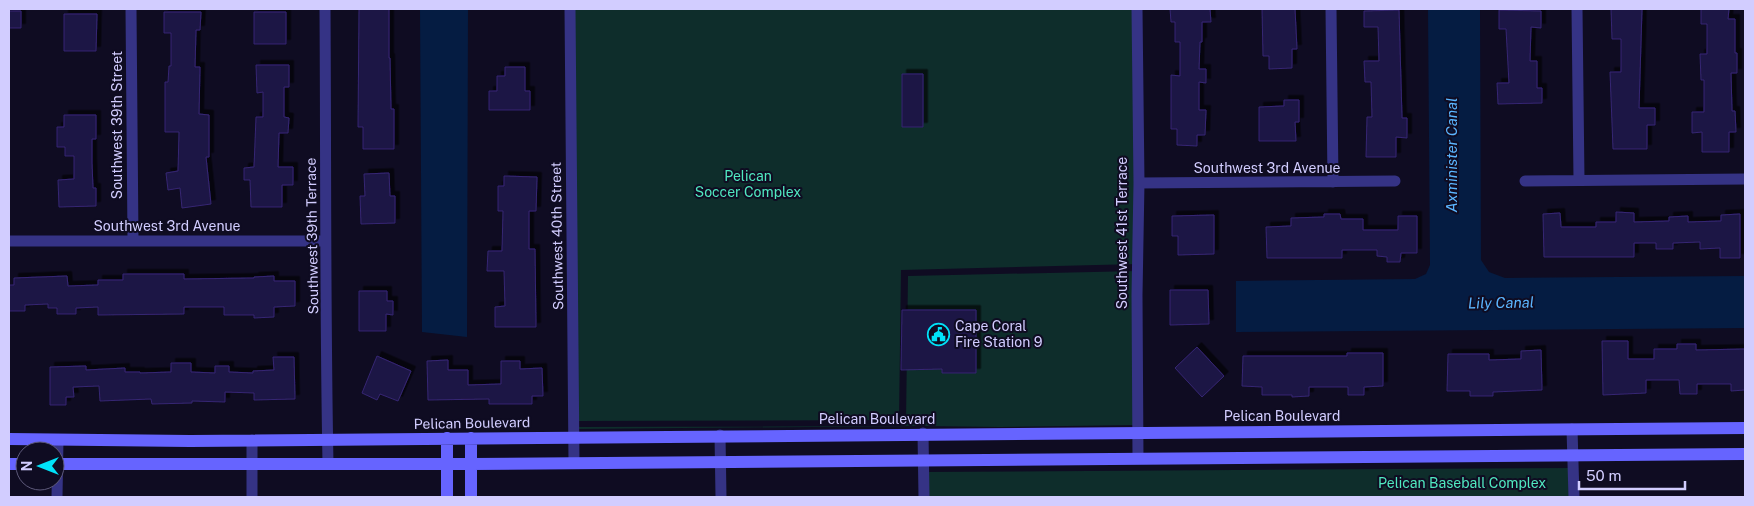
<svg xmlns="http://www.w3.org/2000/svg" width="1754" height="506" font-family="'Public Sans',sans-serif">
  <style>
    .green { fill: #0e2d2b }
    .water { fill: #051c42 }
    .building { fill: #1f1645; stroke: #352673; filter: url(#shadow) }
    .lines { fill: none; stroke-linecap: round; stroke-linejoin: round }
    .street { stroke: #353385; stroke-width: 11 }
    .secondary { stroke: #6664ff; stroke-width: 12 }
    .labels { text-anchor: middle; stroke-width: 4; stroke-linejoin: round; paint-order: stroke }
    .street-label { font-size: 14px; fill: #d2cdff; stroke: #0f0c22 }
    .park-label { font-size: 14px; fill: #50e8c0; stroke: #0f0c22 }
    .poi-label { font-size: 14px; fill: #d2cdff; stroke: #0f0c22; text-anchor: start }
    .water-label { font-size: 15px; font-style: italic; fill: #5bb5ff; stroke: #0f0c22 }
  </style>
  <defs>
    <filter id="shadow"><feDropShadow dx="4.5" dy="-4.5" stdDeviation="0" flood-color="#0009"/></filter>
  </defs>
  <rect width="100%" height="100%" fill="#0f0c22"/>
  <path class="green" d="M570,9H1136L1137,264L901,270L899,420L574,421Z
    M1137,271V425L1000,427L923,426L576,429V427L901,426L906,420L908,276Z
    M1573,468V497H923L924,472Z"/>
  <path class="water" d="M420,9H468L467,337L422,332Z
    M1428,9H1480L1481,260L1489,272L1505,278L1745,276V328L1236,332V281L1415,279L1426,274L1430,265Z"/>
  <path class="building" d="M359,9H389V58H390L391,109H394V149H363V127H358Z
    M1170,9H1210L1211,22H1202V42H1200L1199,69H1206V83L1199,82V110H1206L1205,135H1197V146L1177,145V129H1171V75L1180,76V42H1175V22H1171Z
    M1262,9H1295L1297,49H1292V68L1269,69V56H1263Z
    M1611,9H1642L1639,108H1655V125H1647V149H1613L1610,72H1621V39H1612Z
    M1701,9H1729L1728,19H1735V53H1737V73H1731L1732,111H1735L1736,132H1729V152H1702V132L1692,133V112H1704V80H1701L1700,54H1707V24H1701Z
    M1399,10L1402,118H1407V138L1396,137V157H1366L1367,117H1372L1371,82H1365L1364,61H1379L1378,27H1364V11Z
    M1499,10L1541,11V28L1531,27L1530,61H1537V88H1542V103L1498,104L1497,83H1509L1506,29H1499Z
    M9,11H21V28H9Z
    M164,12H201L200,30H196L195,67H200L199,114L209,115V157H206L211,204L182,208L180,188L168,190L166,173L178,171L179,132H165V82H168L169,66H171V33H164Z
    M254,12H286V44H254Z
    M64,14H97L96,51H64Z
    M256,65H289V87H284V117L289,118L288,133H279L278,167H293V185H282V207H251L250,180H244V168L254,167L256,117H263V92L257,93Z
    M505,67H525V91H530V110H489V91H497V76H505Z
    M902,74H923V127H902Z
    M1284,100H1299V122H1295L1296,141H1259V107L1284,106Z
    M64,115H96V139H92V163L93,188H96V206L59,207L58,180L74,179V156H65V147H57V127H64Z
    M389,173L390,196H395V223L361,224L360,196H365L364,174Z
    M504,176L537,177L536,211H529V249H535L536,327H495V307L505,306L504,271H487L488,251H502L503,211H498V186H504Z
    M1616,212L1634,213V222L1669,221V217L1688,216V222L1721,221V215L1740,214V258H1720V248L1700,249V242L1673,243V249H1656V243H1634V257H1544L1543,214L1560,213L1561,227H1596V222H1616Z
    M1324,214H1340L1341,219H1363V230H1398V216H1417V253H1401L1400,262H1387V257L1377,256V250H1342V258H1267L1266,227L1291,226V218L1324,217Z
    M1214,215V254L1178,255V236H1172V216Z
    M123,274H184V279L254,278V277L274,276V281H295V306L274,307V317L254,318V315H224V307H184V314L98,315V307L76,308V314H57V308H48V304L25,305V311H9V285H14V278L67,276L68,286L98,285V280H123Z
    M1170,290H1208L1209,324L1170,325Z
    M359,291H387V301H393V315L386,314V331H359Z
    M902,310H976V373H942V369L901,370Z
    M1602,341H1628V359H1654V349H1677V344H1696V350L1745,349V390L1731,391V384H1697V394H1680L1679,380H1646V393L1603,395Z
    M1197,347L1224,376L1202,397L1175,368Z
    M1541,350L1542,390L1493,392V396H1470V391H1447L1448,354H1489V360L1521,359V351Z
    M1347,353H1383V386L1364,387V395H1348V387H1309V396L1292,397V395H1262V387L1242,386L1243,356H1347Z
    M377,356L411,371L398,401L380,394L377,400L362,393Z
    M273,357H294L295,399L254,400V393L225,392V402L192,401V403L152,404L151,399L100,401L99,386L73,387L74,397H66V405H50V367L86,366V370L125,368V372H140V373L171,372V363H191V372L215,373V366H229V372L253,373V371L274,370Z
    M448,360V370H468V385L501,384V361H520V369L542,368L543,396H532V404H489V399L428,400L427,361Z"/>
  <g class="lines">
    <path class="street" d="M131,9L133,240
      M325,9C326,160 325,312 328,463
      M570,9L574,463
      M1137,9L1139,183L1137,295L1138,458
      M1331,9L1333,182
      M1577,9L1579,180
      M1525,181L1745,179
      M1139,183L1395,181
      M9,241H325
      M1572,429L1574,497
      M923,433L924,497
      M720,435L721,497
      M57,497L58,440
      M252,497V440"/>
    <path class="secondary" d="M447,438V497
      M471,438V497
      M9,439L190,441L1745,428
      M9,464H25
      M55,464H471L1745,454"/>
  </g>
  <defs>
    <symbol id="civic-ring" viewBox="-11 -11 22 22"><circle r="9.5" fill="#0f0c22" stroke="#00e2f8" stroke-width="1.5"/><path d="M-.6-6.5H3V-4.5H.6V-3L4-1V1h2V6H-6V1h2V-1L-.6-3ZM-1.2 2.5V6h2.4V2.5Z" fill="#00e2f8"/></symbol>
  </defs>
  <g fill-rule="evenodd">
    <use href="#civic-ring" x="926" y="322" width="25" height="25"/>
  </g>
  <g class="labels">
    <g class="street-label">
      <text transform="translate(117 125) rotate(-90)" y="5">Southwest 39th Street</text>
      <text x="1267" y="173">Southwest 3rd Avenue</text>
      <text x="167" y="231">Southwest 3rd Avenue</text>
      <text transform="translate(1122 233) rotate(-90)" y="5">Southwest 41st Terrace</text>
      <text transform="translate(312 236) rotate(-91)" y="5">Southwest 39th Terrace</text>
      <text transform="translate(557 236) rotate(-91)" y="5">Southwest 40th Street</text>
      <text x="1282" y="421">Pelican Boulevard</text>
      <text x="877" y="424">Pelican Boulevard</text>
      <text transform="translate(472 423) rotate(-1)" y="5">Pelican Boulevard</text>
    </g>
    <g class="park-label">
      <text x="748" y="181">Pelican<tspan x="748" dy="16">Soccer Complex</tspan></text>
      <text x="1462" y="488">Pelican Baseball Complex</text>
    </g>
    <g class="poi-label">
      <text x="955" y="331">Cape Coral<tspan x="955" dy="16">Fire Station 9</tspan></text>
    </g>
    <g class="water-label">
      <text transform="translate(1452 155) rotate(-90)" y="5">Axminister Canal</text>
      <text transform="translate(1501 303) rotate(-1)" y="5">Lily Canal</text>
    </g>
  </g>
  <rect width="1754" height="506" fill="none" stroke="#d2cdff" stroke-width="20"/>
  <g transform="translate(40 466) rotate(270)"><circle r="24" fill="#0f0c22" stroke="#5d597a"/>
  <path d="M0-4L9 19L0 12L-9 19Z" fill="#00e2f8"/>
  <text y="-8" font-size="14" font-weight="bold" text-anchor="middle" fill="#d2cdff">N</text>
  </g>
  <path d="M1579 481v8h106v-8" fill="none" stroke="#d2cdff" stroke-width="2.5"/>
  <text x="1586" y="481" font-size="15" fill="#d2cdff" stroke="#0f0c22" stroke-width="4" paint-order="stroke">50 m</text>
</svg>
